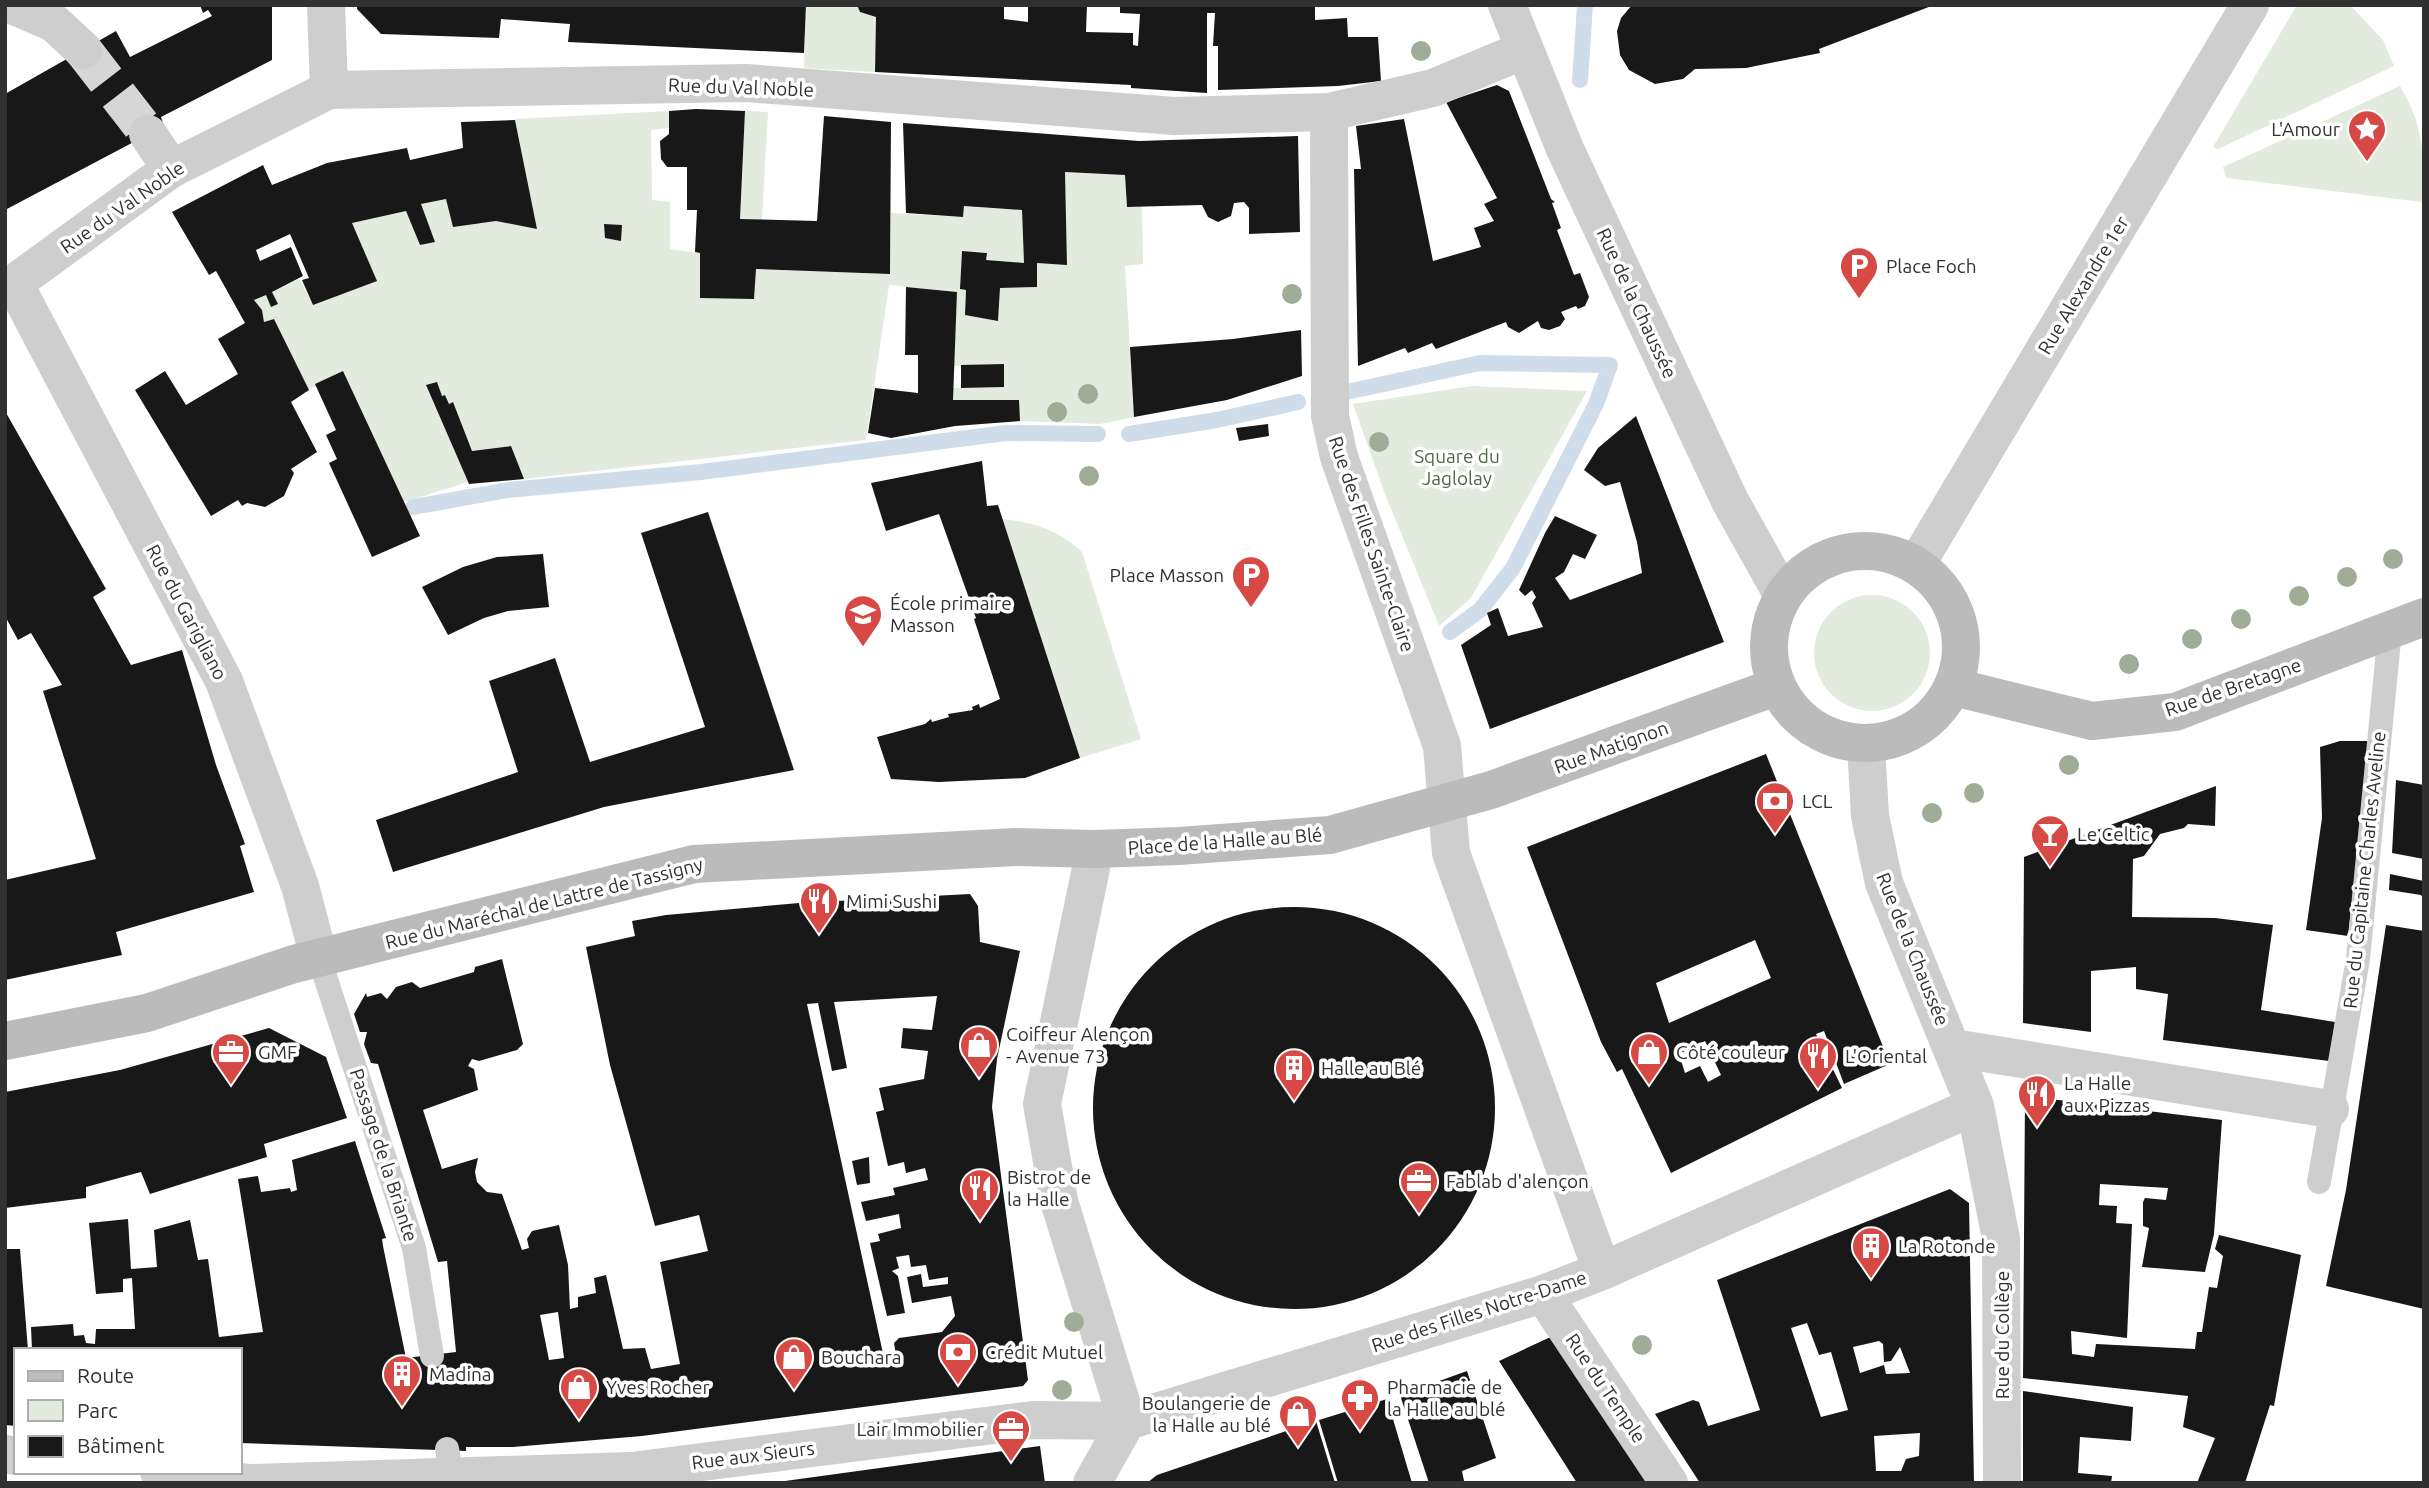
<svg xmlns="http://www.w3.org/2000/svg" width="2429" height="1488" font-family="Ubuntu,sans-serif">
  <style>
    .green { fill: #e3eade }
    .lines { fill: none; stroke-linecap: round; stroke-linejoin: round }
    .stream { stroke: #cfddea; stroke-width: 16 }
    .building { fill: #181818; fill-rule: evenodd }
    .street-tunnel { stroke: #d6d6d6; stroke-width: 38; stroke-dasharray: 38 19; stroke-linecap: butt }
    .lane { stroke: #cecece; stroke-width: 24 }
    .street { stroke: #cecece; stroke-width: 38 }
    .secondary { stroke: #bbb; stroke-width: 38 }
    .tree { fill: #9fad97 }
    .labels { text-anchor: middle; stroke-width: 7; stroke-linejoin: round; paint-order: stroke }
    .street-label { font-size: 19px; fill: #313131; stroke: #fff }
    .poi-label { font-size: 19px; fill: #313131; stroke: #fff; text-anchor: start }
    .park-label { font-size: 19px; fill: #516a42; stroke: #fff }
  </style>
  <rect width="100%" height="100%" fill="#fff"/>
  <path class="green" d="M806,5H857L860,12L876,17L875,72L804,68Z
    M2297,5H2350L2383,40L2394,66L2218,149L2213,147Z
    M2400,86C2425,129 2424,154 2422,202L2226,178L2223,167Z
    M669,111V128L651,130L652,200L670,202V249L700,253V298L756,269L890,274L891,213L963,217L964,206L1022,210L1024,263L986,260V252L962,251L960,289L966,290L965,315L998,320L1000,288L1037,287V263L1067,264L1065,172L1125,175L1127,207H1142L1143,264L1125,266L1134,417L1100,424L1020,421L1018,400H953V388L1004,387V364L954,366L957,292L889,285L866,440L524,479L511,446L472,451L452,402L449,404L445,395L442,396L436,382L426,386L468,482L404,502L343,371L309,390L274,319L264,322L262,310L254,300L266,295L271,306L277,303L272,292L299,279L313,304L376,280L352,223L406,211L420,245L434,242L421,204L446,199L496,221L537,229L515,119Z
    M745,111L768,112L762,219H740Z
    M1472,386L1587,391L1471,598L1439,626L1385,494L1353,404Z
    M1002,519C1035,523 1057,529 1082,552L1141,739L1080,758Z
    M1814 653a58 58 0 1 1 116 0a58 58 0 1 1-116 0Z"/>
  <g class="lines">
    <path class="stream" d="M1580,80L1585,5
      M1342,393L1480,363L1610,365L1596,404L1513,568L1480,610L1450,632
      M1129,434L1217,420L1298,402
      M413,507L508,490L701,472L1006,433L1098,434"/>
  </g>
  <path class="building" d="M200,5H272V60L161,117L164,126L5,210V94L116,31L130,57L212,16L208,10L203,13Z
    M357,5H806L804,53L568,42L570,24L501,19L499,38L381,34L357,9Z
    M857,5H1004V19L1028,22V5H1087L1086,32L1133,33V45L1138,46L1140,14L1120,13V5H1315V20L1347,18L1348,37H1378L1381,81L1338,86L1218,90V46H1213L1215,13H1207V93L1131,88V85L875,72L876,17L860,12Z
    M1632,5L1842,7L1934,5L1819,49L1820,53L1746,68L1695,69L1683,79L1655,84L1629,70L1620,55L1617,31L1621,18Z
    M1497,85L1509,91L1551,199L1555,202L1552,203L1561,228L1557,230L1574,275L1580,273L1589,297L1585,306L1578,309L1576,306L1561,312L1565,319L1560,326L1549,330L1541,328L1538,321L1519,333L1508,327L1506,322L1436,349L1432,343L1408,353L1405,348L1358,366L1354,169H1361L1356,126L1404,119L1433,261L1481,247L1474,228L1494,221L1484,204L1497,198L1446,102Z
    M696,109L745,111L740,219L817,221L824,116L891,122L890,274L756,269L754,299L700,298V253L695,252L697,210H687V167H667L661,159L660,141L669,134V111Z
    M515,120L537,229L496,221L453,227L446,199L421,204L435,242L420,245L406,211L352,223L377,281L313,305L302,280L309,278L290,234L256,250L260,261L291,247L303,276L272,292L278,304L271,307L266,295L254,300L262,310L264,322L274,319L309,390L291,402L317,452L291,469L294,473L284,496L265,507L247,503L242,506L238,500L211,516L135,390L165,371L186,405L238,374L218,339L245,323L216,271L209,275L172,212L263,165L272,185L327,163L407,148L410,160L463,148L461,122Z
    M903,123L1139,141L1298,136L1300,232L1249,234V208L1244,202L1234,203L1231,216L1218,222L1208,217L1202,205L1127,207L1125,175L1065,172L1067,265L1037,263V287L1000,288L998,321L965,315L966,290L960,289L962,251L987,253L986,260L1024,263L1022,210L964,206L963,217L906,213Z
    M604,224L622,225L621,241L605,238Z
    M906,287L957,292L953,400H1019L1020,421L955,426L891,438L868,433L875,388L918,393V355H905Z
    M1301,330L1302,376L1227,400L1134,417L1130,347L1233,339Z
    M1004,364V387L961,388V365Z
    M343,371L420,536L372,557L329,463L337,459L326,435L336,430L315,384Z
    M437,382L442,396L445,395L449,404L453,402L472,451L511,446L524,479L469,484L426,385Z
    M5,411L106,589L93,597L131,665L182,650L216,765L245,844L240,846L254,892L116,932L122,955L5,980V880L96,859L43,691L62,685L31,633L18,640L5,616Z
    M1636,416L1724,642L1490,729L1461,645L1491,625L1487,613L1498,608L1508,636L1543,627L1532,603L1536,597L1532,590L1525,596L1519,590L1545,533L1555,516L1597,535L1585,559L1573,554L1564,572L1555,578L1570,600L1642,573L1637,542L1620,482L1605,486L1584,470L1598,448Z
    M1268,424L1269,436L1239,441L1236,428Z
    M982,461L987,506L998,505L1080,758L1025,778L939,782L891,779L877,737L925,724L931,719L932,722L949,717L948,714L973,710L972,707L979,704L980,708L1000,699L974,619L976,618L939,514L886,531L871,483Z
    M708,512L794,770L604,807L393,872L376,820L518,772L489,681L555,658L590,762L705,727L641,533Z
    M543,554L549,607L508,611L484,618L448,635L422,587L463,567L497,557Z
    M2340,741H2371L2348,936L2306,930L2322,818L2320,747Z
    M1766,754L1890,1064L1844,1084L1824,1031L1816,1034L1842,1088L1671,1173L1622,1069L1617,1072L1601,1042L1527,847ZM1755,940L1771,978L1669,1023L1656,983ZM1705,1041L1721,1075L1708,1082L1700,1066L1685,1073L1679,1054Z
    M2396,780L2424,785V859L2392,853Z
    M2216,786L2215,826L2188,824L2184,828L2160,834L2144,856L2133,859L2132,917L2215,918L2273,925L2261,1010L2335,1022L2329,1061L2163,1040L2168,994L2136,989V967L2091,971V1032L2023,1023L2024,857Z
    M2390,874L2424,881V899L2421,895L2389,890Z
    M970,894L978,906L980,942L1020,951L997,1059L992,1107L1028,1380L1023,1386L642,1436L513,1447H466V1451L240,1443V1350H32L31,1327L73,1324L74,1336L84,1335L86,1343L95,1344L96,1329H135L132,1278L123,1279V1292L96,1294L89,1223L128,1219L131,1269L157,1267L154,1230L190,1220L198,1260L208,1259L219,1337L263,1332L238,1179L258,1176L261,1192L290,1188L291,1192L297,1190L292,1160L355,1141L386,1238L382,1239L383,1246L406,1358L456,1352L447,1261L438,1262L378,1064L371,1063L364,1044L367,1032H360L354,1014L366,993L367,997L381,993L387,999L396,987L412,982L420,988L474,972L475,967L502,959L523,1044L517,1050L479,1061L472,1059L468,1066L474,1069L478,1090L423,1110L442,1169L478,1158L475,1172L477,1182L487,1192L502,1194L522,1250L529,1248L527,1239L532,1231L559,1225L568,1265L570,1309L578,1307V1297L596,1293L594,1278L606,1275L623,1349L645,1348L651,1369L680,1364L660,1262L708,1251L699,1215L655,1226L610,1065L586,947L635,936L632,921L666,915L799,903ZM937,996L932,1030L903,1028L901,1048L928,1051L924,1079L879,1088L884,1110L876,1112L888,1166L904,1162L906,1173L925,1168L928,1180L893,1188L895,1195L861,1202L866,1221L899,1214L901,1228L878,1234L880,1241L870,1243L887,1316L905,1313L898,1276L892,1271L899,1268L896,1257L909,1255L911,1267L926,1265L929,1280L948,1277V1284L923,1287L921,1274L907,1277L912,1303L951,1296L955,1316L942,1332L899,1338L894,1343L896,1355L884,1358L807,1004L818,1003L832,1071L847,1068L834,1002ZM558,1312L564,1358L549,1360L540,1315Z
    M1093 1108a201 201 0 1 1 402 0a201 201 0 1 1-402 0Z
    M2386,925L2424,931V1309L2326,1286L2346,1190Z
    M269,1028L326,1057L347,1118L264,1144L267,1157L150,1194L141,1172L86,1187V1198L5,1208V1092L120,1070Z
    M2025,1096L2222,1120L2214,1234L2205,1272L2142,1267L2149,1228L2143,1226V1202L2145,1198L2166,1200L2168,1188L2100,1184L2099,1205L2117,1206L2116,1223L2132,1224L2127,1338L2071,1331L2072,1354L2094,1357L2096,1344L2195,1349L2197,1332H2202L2209,1287L2217,1288L2223,1256L2215,1249L2219,1235L2301,1255L2274,1406L2270,1405L2245,1483H2197L2215,1438L2183,1427L2188,1396L2023,1378Z
    M869,1157L870,1183L857,1185L852,1161Z
    M1950,1189L1969,1203L1974,1483H1700L1655,1414L1693,1400L1699,1402L1708,1426L1760,1410L1717,1280ZM1807,1323L1819,1355L1831,1352L1848,1410L1821,1417L1791,1328ZM1879,1341L1883,1344L1884,1362L1891,1361L1900,1347L1910,1373L1886,1374L1884,1365L1860,1373L1853,1347ZM1920,1433L1919,1456L1906,1459L1901,1471H1876L1874,1436Z
    M5,1249H20L28,1350H16V1426L5,1425Z
    M1557,1334L1655,1483H1577L1499,1361Z
    M1467,1371L1496,1458L1462,1471L1464,1481L1429,1483L1400,1395Z
    M2023,1391L2133,1407L2131,1441L2080,1437L2078,1473L2112,1476L2111,1483H2023Z
    M1387,1399L1412,1483H1338L1319,1420Z
    M1316,1421L1335,1483H1147L1157,1475Z
    M1040,1446L1045,1483H786L785,1481Z"/>
  <g class="lines">
    <path class="street-tunnel" d="M83,50L148,134"/>
    <path class="lane" d="M319,958L414,1248L432,1356
      M2319,1182L2358,959L2390,630
      M447,1449L452,1476"/>
    <path class="street" d="M12,5L54,23L83,50
      M326,5L329,90
      M1507,5L1565,149L1730,501L1782,594
      M1329,112L1330,416L1339,457L1442,746L1451,853L1602,1271
      M148,134L171,169
      M14,283L224,681L300,886L319,958
      M5,290L171,169L329,90L746,83L1174,116L1329,112L1433,88L1524,50
      M1916,565L2250,5
      M1866,745L1870,816L1884,883L1975,1106L2001,1239L2002,1483
      M1095,849L1042,1104L1059,1201L1127,1421
      M1953,1048L2330,1109
      M1543,1294L1669,1483
      M5,1454L16,1456
      M159,1472L250,1483
      M252,1483L631,1471L1033,1420L1127,1421L1543,1294L1602,1271L1975,1106
      M1092,1483L1127,1421"/>
    <path class="secondary" d="M1769 647a96 96 0 1 1 192 0a96 96 0 1 1-192 0Z
      M1954,687L2092,721L2175,712L2424,617
      M5,1041L147,1013L294,964L694,864L1016,847L1095,849L1179,846L1330,835L1491,790L1775,687"/>
  </g>
  <g class="tree">
    <circle cx="1421" cy="51" r="10"/>
    <circle cx="1292" cy="294" r="10"/>
    <circle cx="1088" cy="394" r="10"/>
    <circle cx="1057" cy="412" r="10"/>
    <circle cx="1379" cy="442" r="10"/>
    <circle cx="1089" cy="476" r="10"/>
    <circle cx="2393" cy="559" r="10"/>
    <circle cx="2347" cy="577" r="10"/>
    <circle cx="2299" cy="596" r="10"/>
    <circle cx="2241" cy="619" r="10"/>
    <circle cx="2192" cy="639" r="10"/>
    <circle cx="2129" cy="664" r="10"/>
    <circle cx="2069" cy="765" r="10"/>
    <circle cx="1974" cy="793" r="10"/>
    <circle cx="1932" cy="813" r="10"/>
    <circle cx="1074" cy="1322" r="10"/>
    <circle cx="1642" cy="1345" r="10"/>
    <circle cx="1062" cy="1390" r="10"/>
  </g>
  <defs>
    <symbol id="sight-pin" viewBox="-11 -11 22 30"><path d="M0 17L-7.5 6A9.5 9.5 0 1 1 7.5 6Z" fill="#d64945" stroke="#fff"/><path d="M0-6L1.8-2.2L6-1.7L2.9 1.2L3.7 5.4L0 3.3L-3.7 5.4L-2.9 1.2L-6-1.7L-1.8-2.2Z" fill="#fff"/></symbol>
    <symbol id="parking-pin" viewBox="-11 -11 22 30"><path d="M0 17L-7.5 6A9.5 9.5 0 1 1 7.5 6Z" fill="#d64945" stroke="#fff"/><path d="M-3.5-5.5H1a3.5 3.5 0 0 1 0 7H-1V5.5H-3.5ZM-1-3.4V-.6H.8a1.4 1.4 0 0 0 0-2.8Z" fill="#fff"/></symbol>
    <symbol id="school-pin" viewBox="-11 -11 22 30"><path d="M0 17L-7.5 6A9.5 9.5 0 1 1 7.5 6Z" fill="#d64945" stroke="#fff"/><path d="M0-5L7-2L0 1L-7-2ZM-4 1L0 2.5L4 1V4Q0 6-4 4Z" fill="#fff"/></symbol>
    <symbol id="bank-pin" viewBox="-11 -11 22 30"><path d="M0 17L-7.5 6A9.5 9.5 0 1 1 7.5 6Z" fill="#d64945" stroke="#fff"/><path d="M-6-4H6V4H-6ZM0-2.3a2.3 2.3 0 1 0 0 4.6a2.3 2.3 0 1 0 0-4.6Z" fill="#fff"/></symbol>
    <symbol id="bar-pin" viewBox="-11 -11 22 30"><path d="M0 17L-7.5 6A9.5 9.5 0 1 1 7.5 6Z" fill="#d64945" stroke="#fff"/><path d="M-6-5H6L.8 .8V4.5H3.5V6h-7V4.5H-.8V.8Z" fill="#fff"/></symbol>
    <symbol id="restaurant-pin" viewBox="-11 -11 22 30"><path d="M0 17L-7.5 6A9.5 9.5 0 1 1 7.5 6Z" fill="#d64945" stroke="#fff"/><path d="M-5-6h1v4h1v-4h1v4h1v-4h1v5L-1.5 .5V6h-2V.5L-5-1ZM5-6V6H3V1.5H1.5Q1.5-4 5-6Z" fill="#fff"/></symbol>
    <symbol id="shop-pin" viewBox="-11 -11 22 30"><path d="M0 17L-7.5 6A9.5 9.5 0 1 1 7.5 6Z" fill="#d64945" stroke="#fff"/><path d="M-5-2.5h2.3a2.7 3.5 0 0 1 5.4 0H5L5.5 6h-11ZM-1.5-2.5h3a1.5 2.3 0 0 0-3 0Z" fill="#fff"/></symbol>
    <symbol id="office-pin" viewBox="-11 -11 22 30"><path d="M0 17L-7.5 6A9.5 9.5 0 1 1 7.5 6Z" fill="#d64945" stroke="#fff"/><path d="M-6-3h4V-5.5h4V-3h4V5H-6ZM-1-4.5V-3h2v-1.5ZM-6 0V1H6V0Z" fill="#fff"/></symbol>
    <symbol id="building-pin" viewBox="-11 -11 22 30"><path d="M0 17L-7.5 6A9.5 9.5 0 1 1 7.5 6Z" fill="#d64945" stroke="#fff"/><path d="M-4-6H4V6H1V3H-1V6H-4ZM-2.5-4.3h1.7v1.8h-1.7ZM.8-4.3h1.7v1.8H.8ZM-2.5-1h1.7V.8h-1.7ZM.8-1h1.7V.8H.8Z" fill="#fff"/></symbol>
    <symbol id="pharmacy-pin" viewBox="-11 -11 22 30"><path d="M0 17L-7.5 6A9.5 9.5 0 1 1 7.5 6Z" fill="#d64945" stroke="#fff"/><path d="M-2-6h4v4h4v4h-4v4h-4v-4h-4v-4h4Z" fill="#fff"/></symbol>
  </defs>
  <g fill-rule="evenodd">
    <use href="#sight-pin" x="2345" y="107" width="44" height="60"/>
    <use href="#parking-pin" x="1837" y="244" width="44" height="60"/>
    <use href="#parking-pin" x="1229" y="553" width="44" height="60"/>
    <use href="#school-pin" x="841" y="592" width="44" height="60"/>
    <use href="#bank-pin" x="1753" y="779" width="44" height="60"/>
    <use href="#bar-pin" x="2028" y="812" width="44" height="60"/>
    <use href="#restaurant-pin" x="797" y="879" width="44" height="60"/>
    <use href="#shop-pin" x="957" y="1023" width="44" height="60"/>
    <use href="#office-pin" x="209" y="1030" width="44" height="60"/>
    <use href="#shop-pin" x="1627" y="1030" width="44" height="60"/>
    <use href="#restaurant-pin" x="1796" y="1034" width="44" height="60"/>
    <use href="#building-pin" x="1272" y="1046" width="44" height="60"/>
    <use href="#restaurant-pin" x="2015" y="1072" width="44" height="60"/>
    <use href="#office-pin" x="1397" y="1159" width="44" height="60"/>
    <use href="#restaurant-pin" x="958" y="1166" width="44" height="60"/>
    <use href="#building-pin" x="1849" y="1224" width="44" height="60"/>
    <use href="#bank-pin" x="936" y="1330" width="44" height="60"/>
    <use href="#shop-pin" x="772" y="1335" width="44" height="60"/>
    <use href="#building-pin" x="380" y="1352" width="44" height="60"/>
    <use href="#shop-pin" x="557" y="1365" width="44" height="60"/>
    <use href="#pharmacy-pin" x="1338" y="1376" width="44" height="60"/>
    <use href="#shop-pin" x="1276" y="1392" width="44" height="60"/>
    <use href="#office-pin" x="989" y="1407" width="44" height="60"/>
  </g>
  <g class="labels">
    <g class="street-label">
      <text transform="translate(741 87) rotate(2)" y="7">Rue du Val Noble</text>
      <text transform="translate(122 207) rotate(-35)" y="7">Rue du Val Noble</text>
      <text transform="translate(2083 285) rotate(-59)" y="7">Rue Alexandre 1er</text>
      <text transform="translate(1637 303) rotate(65)" y="7">Rue de la Chaussée</text>
      <text transform="translate(1372 544) rotate(71)" y="7">Rue des Filles Sainte-Claire</text>
      <text transform="translate(187 612) rotate(62)" y="7">Rue du Garigliano</text>
      <text transform="translate(2233 687) rotate(-19)" y="7">Rue de Bretagne</text>
      <text transform="translate(1611 747) rotate(-20)" y="7">Rue Matignon</text>
      <text transform="translate(1225 841) rotate(-4)" y="7">Place de la Halle au Blé</text>
      <text transform="translate(2364 870) rotate(-84)" y="7">Rue du Capitaine Charles Aveline</text>
      <text transform="translate(544 903) rotate(-14)" y="7">Rue du Maréchal de Lattre de Tassigny</text>
      <text transform="translate(1913 949) rotate(68)" y="7">Rue de la Chaussée</text>
      <text transform="translate(384 1155) rotate(72)" y="7">Passage de la Briante</text>
      <text transform="translate(1479 1311) rotate(-18)" y="7">Rue des Filles Notre-Dame</text>
      <text transform="translate(2002 1335) rotate(-90)" y="7">Rue du Collège</text>
      <text transform="translate(1606 1388) rotate(56)" y="7">Rue du Temple</text>
      <text transform="translate(753 1455) rotate(-7)" y="7">Rue aux Sieurs</text>
    </g>
    <g class="poi-label">
      <text x="2340" y="136" text-anchor="end">L'Amour</text>
      <text x="1886" y="273">Place Foch</text>
      <text x="1224" y="582" text-anchor="end">Place Masson</text>
      <text x="890" y="610">École primaire<tspan x="890" dy="22">Masson</tspan></text>
      <text x="1802" y="808">LCL</text>
      <text x="2077" y="841">Le Celtic</text>
      <text x="846" y="908">Mimi Sushi</text>
      <text x="1006" y="1041">Coiffeur Alençon<tspan x="1006" dy="22">- Avenue 73</tspan></text>
      <text x="258" y="1059">GMF</text>
      <text x="1676" y="1059">Côté couleur</text>
      <text x="1845" y="1063">L'Oriental</text>
      <text x="1321" y="1075">Halle au Blé</text>
      <text x="2064" y="1090">La Halle<tspan x="2064" dy="22">aux Pizzas</tspan></text>
      <text x="1007" y="1184">Bistrot de<tspan x="1007" dy="22">la Halle</tspan></text>
      <text x="1446" y="1188">Fablab d'alençon</text>
      <text x="1898" y="1253">La Rotonde</text>
      <text x="985" y="1359">Crédit Mutuel</text>
      <text x="821" y="1364">Bouchara</text>
      <text x="429" y="1381">Madina</text>
      <text x="606" y="1394">Yves Rocher</text>
      <text x="1387" y="1394">Pharmacie de<tspan x="1387" dy="22">la Halle au blé</tspan></text>
      <text x="1271" y="1410" text-anchor="end">Boulangerie de<tspan x="1271" dy="22">la Halle au blé</tspan></text>
      <text x="984" y="1436" text-anchor="end">Lair Immobilier</text>
    </g>
    <g class="park-label">
      <text x="1457" y="463">Square du<tspan x="1457" dy="22">Jaglolay</tspan></text>
    </g>
  </g>
  <rect width="2429" height="1488" fill="none" stroke="#313131" stroke-width="14"/>
  <rect x="14" y="1348" width="228" height="126" fill="#ffffff" stroke="#adadad" stroke-width="2"/>
  <rect x="28" y="1371" width="35" height="10" fill="#bbbbbb" stroke="#adadad" stroke-width="2"/>
  <text x="77" y="1383" font-size="21" fill="#313131">Route</text>
  <rect x="28" y="1400" width="35" height="21" fill="#e3eade" stroke="#adadad" stroke-width="2"/>
  <text x="77" y="1418" font-size="21" fill="#313131">Parc</text>
  <rect x="28" y="1436" width="35" height="21" fill="#181818" stroke="#adadad" stroke-width="2"/>
  <text x="77" y="1453" font-size="21" fill="#313131">Bâtiment</text>
</svg>
